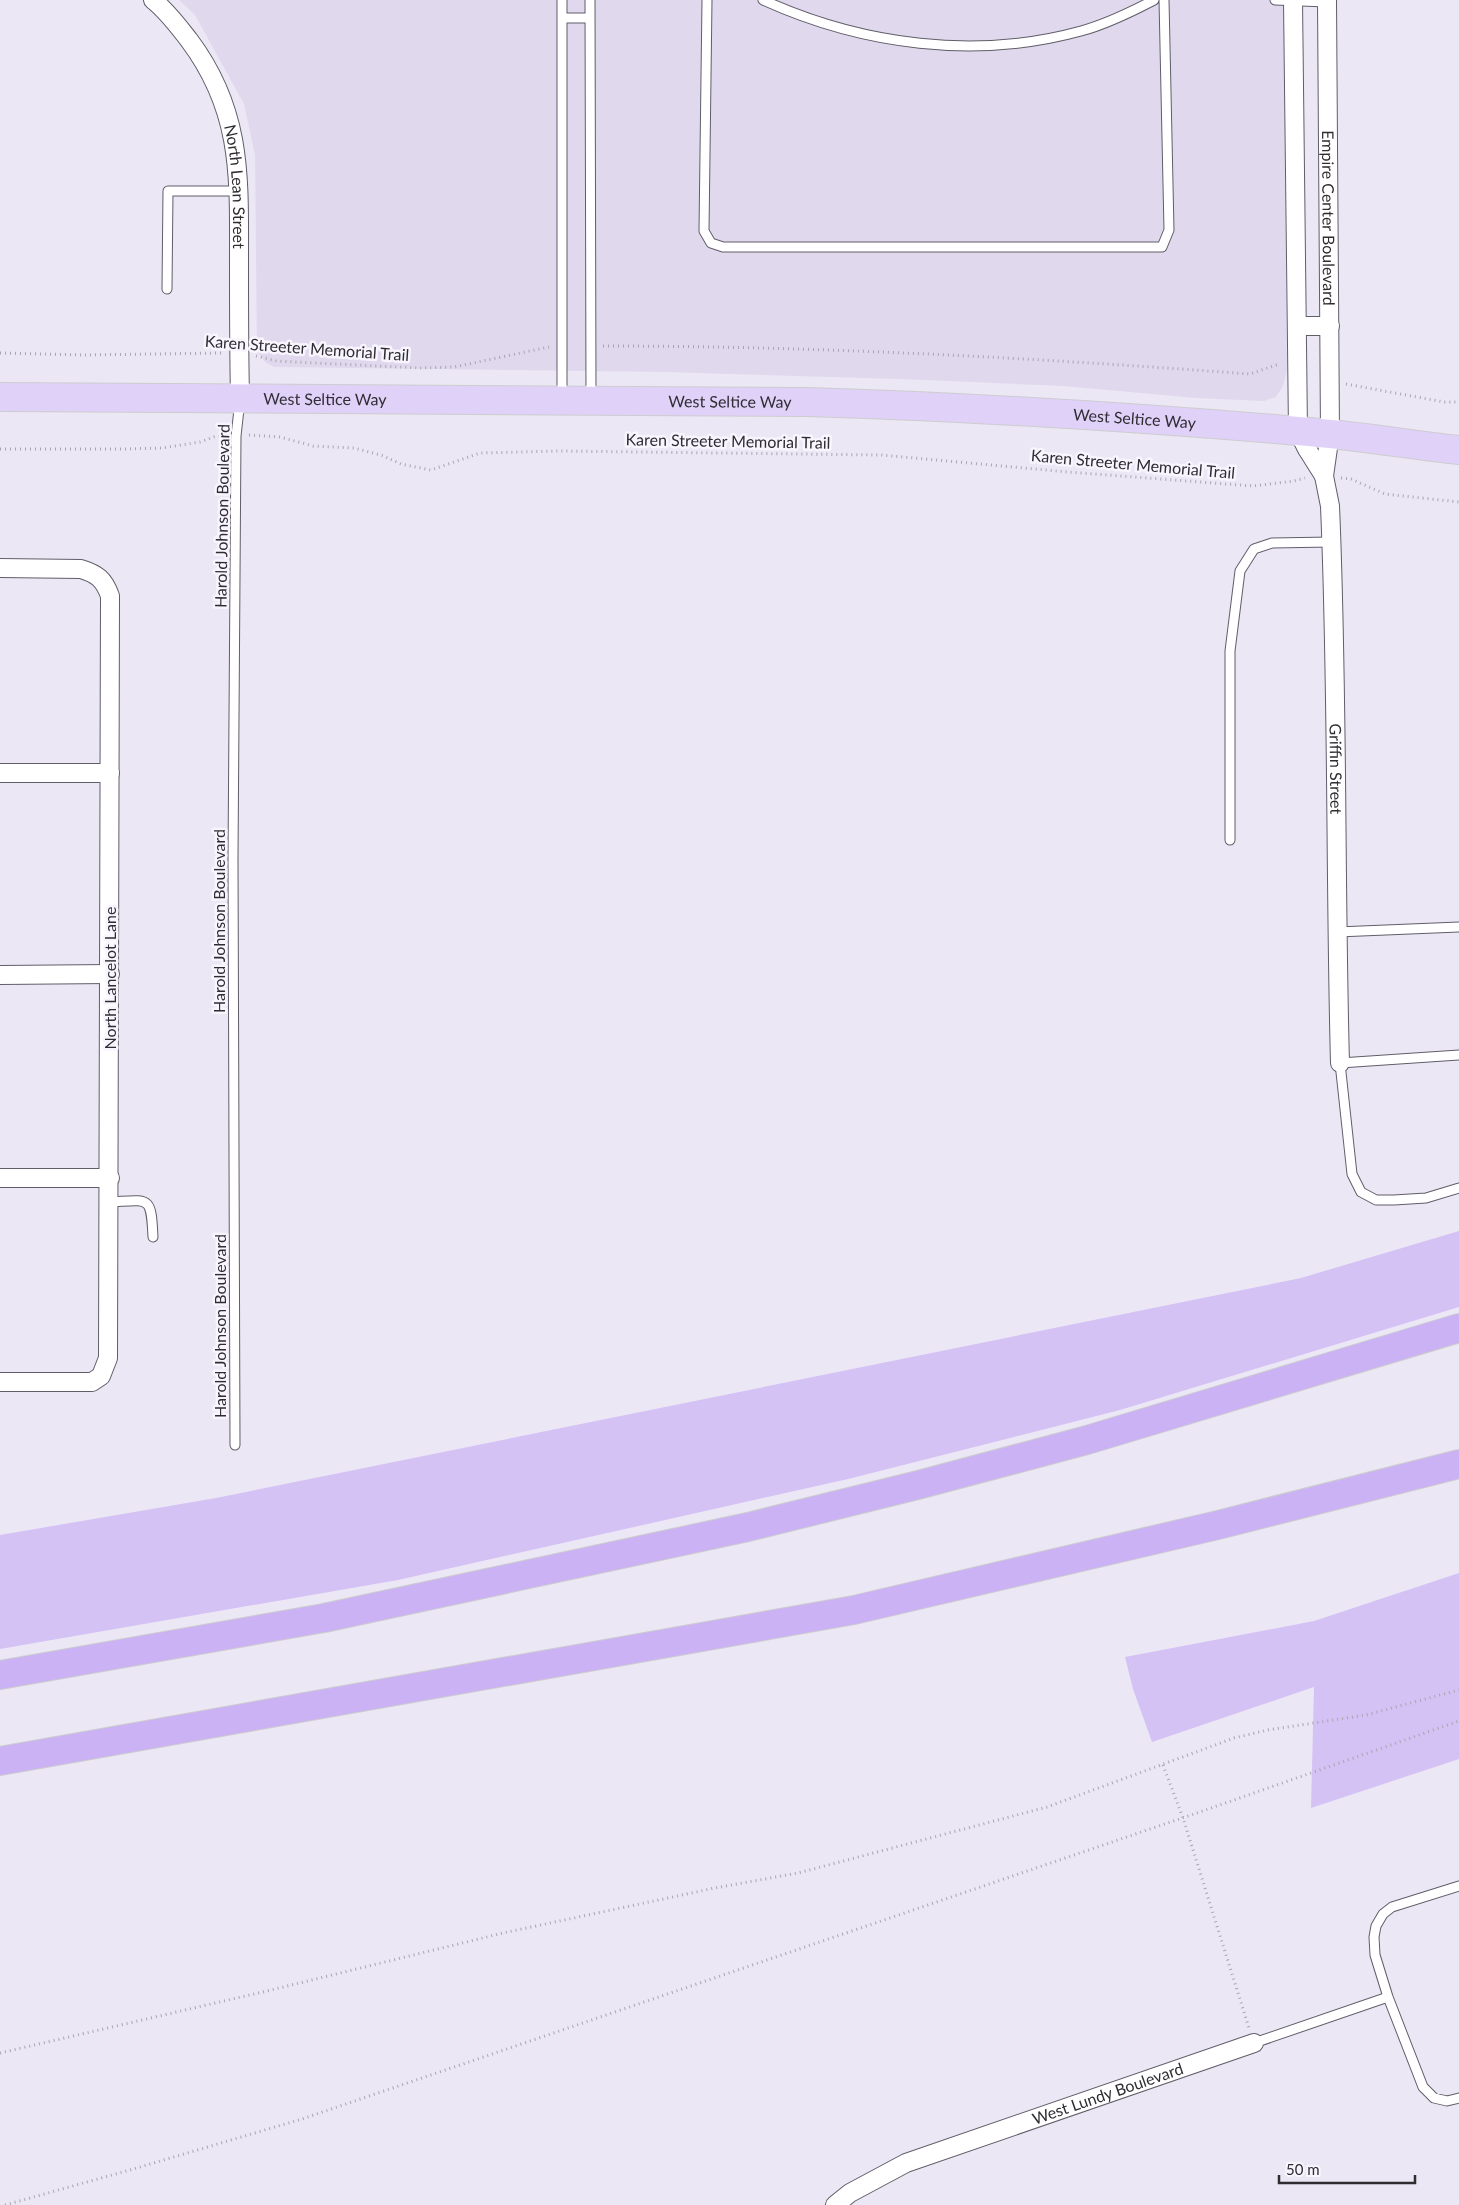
<svg xmlns="http://www.w3.org/2000/svg" width="1459" height="2205" font-family="Lato,sans-serif">
  <style>
    .built { fill: #e0d9ee }
    .green { fill: #d4c2f5 }
    .lines { fill: none; stroke-linecap: round; stroke-linejoin: round }
    .service-casing { stroke: #615d69; stroke-width: 11 }
    .minor-casing { stroke: #615d69; stroke-width: 20 }
    .primary-casing { stroke: #cdcdce; stroke-width: 30 }
    .motorway-casing { stroke: #cdcdce; stroke-width: 30 }
    .path { stroke: #a9a5b0; stroke-width: 3; stroke-dasharray: 1 4; stroke-linecap: butt }
    .service { stroke: #fff; stroke-width: 9 }
    .minor { stroke: #fff; stroke-width: 18 }
    .primary { stroke: #e0d1f9; stroke-width: 28 }
    .motorway { stroke: #cbb2f5; stroke-width: 28 }
    .labels { text-anchor: middle; stroke-width: 5; stroke-linejoin: round; paint-order: stroke }
    .street-label { font-size: 16px; fill: #2f2d32; stroke: #f8f5fe }
  </style>
  <rect width="100%" height="100%" fill="#ece7f5"/>
  <path class="built" d="M179,0H1284L1287,371L1283,386L1276,397L1264,401L1196,398L1063,386L899,379L665,372L274,367L265,362L257,351L255,155L244,104L195,15Z"/>
  <path class="green" d="M1459,1231V1307L1120,1410L848,1479L398,1580L0,1649V1535L216,1498L1301,1278Z
    M1459,1573V1759L1311,1808L1314,1687L1152,1742L1133,1689L1125,1657L1314,1621Z"/>
  <g class="lines">
    <defs>
      <path id="service" d="M562,0V398
        M590,0L591,397
        M707,0L704,231L711,243L723,247H1162L1169,230L1164,0
        M763,0C862,45 976,60 1081,31C1107,24 1131,12 1154,0
        M1275,0L1327,2
        M562,18H589
        M167,289L168,191H239
        M1230,840V651L1240,571L1254,549L1272,543L1331,542
        M1337,932L1459,927
        M1459,1055L1340,1063L1352,1174L1361,1192L1376,1200H1394L1426,1198L1459,1188
        M110,1202C150,1200 151,1195 153,1237
        M235,1445L233,859L236,436L240,400
        M1459,1886L1392,1907L1383,1914L1376,1926L1374,1937L1375,1955L1388,1997L1423,2087L1434,2098L1447,2101L1459,2098
        M1254,2043L1388,1997"/>
      <g id="minor">
        <path id="s1" d="M153,0C167,11 178,26 189,40C243,112 239,178 239,264C239,309 239,353 240,397"/>
        <path d="M1293,0L1298,431L1307,449L1324,476"/>
        <path id="s2" d="M1327,0L1330,434L1324,476L1330,506C1338,691 1335,877 1340,1063"/>
        <path d="M1297,326H1330"/>
        <path d="M0,568L81,569C97,574 104,579 110,596L108,1358L101,1376L92,1382H0"/>
        <path d="M0,773H110"/>
        <path d="M0,975L110,974"/>
        <path d="M0,1178H110"/>
        <path id="s3" d="M835,2205L850,2193L906,2163L1254,2043"/>
      </g>
      <g id="primary">
        <path id="s4" d="M0,397L807,402C971,407 1134,417 1298,431C1352,435 1405,444 1459,450"/>
      </g>
      <path id="motorway" d="M0,1675L324,1618L748,1527L918,1485L1087,1440L1459,1328
        M0,1761L854,1610L1218,1525L1459,1464"/>
    </defs>
    <use href="#service" class="service-casing"/>
    <use href="#minor" class="minor-casing"/>
    <use href="#primary" class="primary-casing"/>
    <use href="#motorway" class="motorway-casing"/>
    <path class="path" d="M603,346C819,346 1035,358 1250,374L1279,364
      M0,353L83,355L223,353
      M256,356L277,361L419,368L454,367L549,347
      M1346,384L1444,402H1459
      M249,435L280,437L313,446L354,448L381,455L401,464L431,470L480,453L560,451L881,455L1068,472L1253,486L1294,481L1305,478
      M0,449H126L162,448L200,442L214,437L223,436
      M1341,478L1351,479L1385,494L1459,502
      M1163,1765L1183,1818L1249,2028
      M0,2053L267,1991L503,1933L715,1888L798,1873L1047,1807L1234,1738L1268,1730L1366,1715L1459,1690
      M5,2205L130,2170L302,2119L1194,1814L1459,1721"/>
    <use href="#service" class="service"/>
    <use href="#minor" class="minor"/>
    <use href="#primary" class="primary"/>
    <use href="#motorway" class="motorway"/>
  </g>
  <g class="labels">
    <g class="street-label">
      <text dy="6" stroke="none"><textPath href="#s1" startOffset="211">North Lean Street</textPath></text>
      <text dy="6" stroke="none"><textPath href="#s2" startOffset="218">Empire Center Boulevard</textPath></text>
      <text transform="translate(307 348) rotate(4)" y="6">Karen Streeter Memorial Trail</text>
      <text dy="6" stroke="none"><textPath href="#s4" startOffset="325">West Seltice Way</textPath></text>
      <text dy="6" stroke="none"><textPath href="#s4" startOffset="730">West Seltice Way</textPath></text>
      <text dy="6" stroke="none"><textPath href="#s4" startOffset="1135">West Seltice Way</textPath></text>
      <text transform="translate(728 441) rotate(1)" y="6">Karen Streeter Memorial Trail</text>
      <text transform="translate(1133 464) rotate(5)" y="6">Karen Streeter Memorial Trail</text>
      <text transform="translate(222 516) rotate(-89)" y="6">Harold Johnson Boulevard</text>
      <text dy="6" stroke="none"><textPath href="#s2" startOffset="770">Griffin Street</textPath></text>
      <text transform="translate(219 921) rotate(-90)" y="6">Harold Johnson Boulevard</text>
      <text transform="translate(110 978) rotate(-90)" y="6">North Lancelot Lane</text>
      <text transform="translate(220 1326) rotate(-90)" y="6">Harold Johnson Boulevard</text>
      <text dy="6" stroke="none"><textPath href="#s3" startOffset="296">West Lundy Boulevard</textPath></text>
    </g>
  </g>
  <path d="M1279 2175v8h136v-8" fill="none" stroke="#2f2d32" stroke-width="2.5"/>
  <text x="1286" y="2175" font-size="15" fill="#2f2d32" stroke="#f8f5fe" stroke-width="4" paint-order="stroke">50 m</text>
</svg>
